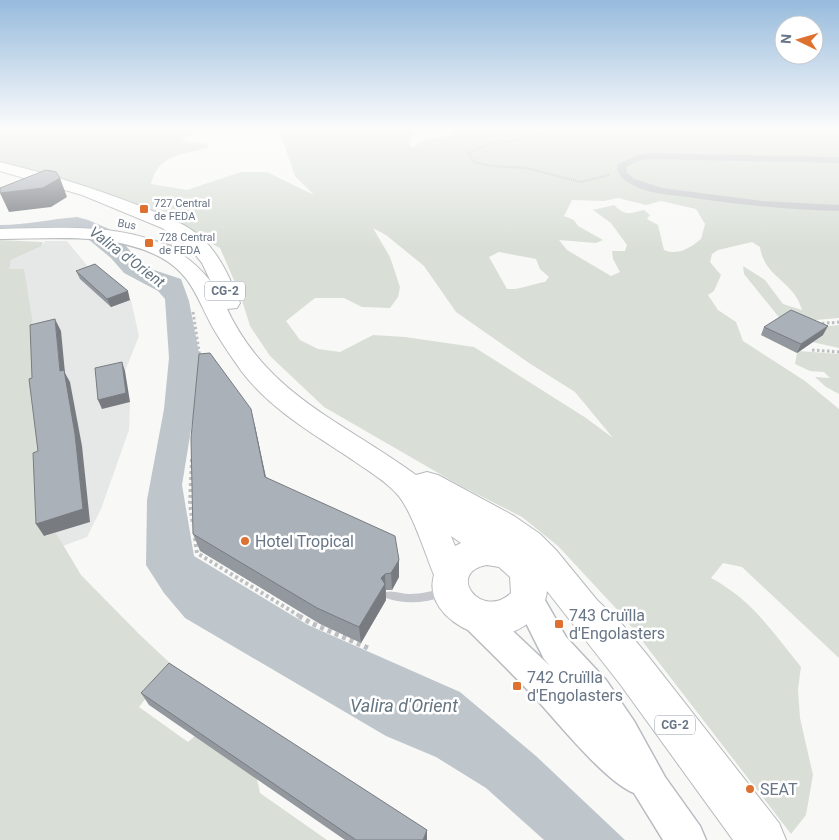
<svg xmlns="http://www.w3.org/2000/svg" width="839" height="840" font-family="Roboto,sans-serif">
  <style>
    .built { fill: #e6e7e7 }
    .green { fill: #d9dfd7; fill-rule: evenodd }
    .water { fill: #bec6cc }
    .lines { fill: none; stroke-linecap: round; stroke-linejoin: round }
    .secondary-casing { stroke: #b8bcc2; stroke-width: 3 }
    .highway-casing { stroke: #b7babd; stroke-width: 2 }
    .path-far3 { stroke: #bcbec1; stroke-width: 2; stroke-dasharray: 1 1; stroke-linecap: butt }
    .path-far2 { stroke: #bcbec1; stroke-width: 3; stroke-dasharray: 2.5 2.5; stroke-linecap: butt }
    .path-far1 { stroke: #bcbec1; stroke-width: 4; stroke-dasharray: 3 3; stroke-linecap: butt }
    .path { stroke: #bcbec1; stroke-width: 5; stroke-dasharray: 4 4; stroke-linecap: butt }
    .lane { fill: #c4c7cb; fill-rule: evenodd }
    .street { fill: #c4c7cb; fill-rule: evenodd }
    .secondary { fill: #fff; fill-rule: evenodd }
    .highway { fill: #fff; fill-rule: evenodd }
    .wall { fill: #93989e }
    .shaded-wall { fill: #787c81 }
    .building { fill: #abb1b8; stroke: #787c81 }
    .poi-dot { fill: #df7130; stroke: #fff; stroke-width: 2 }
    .labels { text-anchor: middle; stroke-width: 5; stroke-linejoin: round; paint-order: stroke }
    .far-poi-label { font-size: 11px; fill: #687586; stroke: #fff; text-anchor: start }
    .far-street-label { font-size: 11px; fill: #687586; stroke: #fff }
    .shield { fill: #fff; stroke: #959eaa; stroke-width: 1 }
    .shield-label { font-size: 12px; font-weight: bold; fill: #687586 }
    .water-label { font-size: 15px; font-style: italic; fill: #647581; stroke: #fff }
    .near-poi-label { font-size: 16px; fill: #687586; stroke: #fff; text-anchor: start }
    .near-water-label { font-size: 18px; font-style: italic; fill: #647581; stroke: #fff }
  </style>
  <rect width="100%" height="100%" fill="#f8f8f6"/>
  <path class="built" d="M45,241H67L94,274L131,300L139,336L125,371L130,402L129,430L101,509L87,537L63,546L56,533L44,536L8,269L11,260L42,246Z"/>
  <path class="green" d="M0,130H205L186,136L181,141L208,144V148C184,154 158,154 151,184L187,190L241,172H267L314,195L295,176L282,138L274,130H416L409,143L412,148L426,139L453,135L452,130H839V318L816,320L804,325L819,327L839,325V348L812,342L799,351L839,354V394L826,387L815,377L830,378L824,372L810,371L795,364L797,353L761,335L782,321L744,274L743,266L765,280L783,304L802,310C794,280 765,279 760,247L752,242L718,250L712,254L710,262L721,275L714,291L708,295L718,310L736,322L743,341L805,381L839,409V658L742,567L723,563L711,578C752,600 772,631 801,667L798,689L800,718L813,775L806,815L791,834L623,616L558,546L522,517L459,485L324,407L270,356L250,326L240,294L220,248L157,215L0,163ZM618,198L646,205L661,201L696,209L705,224L701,239C690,248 678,256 664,250L658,225L647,219L650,215L644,210C629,213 627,217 614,205L593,210L611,223L627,245L625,251H612L613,259L620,272L611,276L567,250L559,240L596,243L603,240L578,226L574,220L564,216L572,200L604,201ZM373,228L386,235L424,266L456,312L529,363L575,392L613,438L586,418L474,347L405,337L373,335L340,352L318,349L300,340L286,321L315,298H344L362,307L390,308L398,297L400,287L390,257ZM499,252L536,259L540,269L549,277L545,282C531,284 521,290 507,289L489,257Z
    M0,240L43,242L42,246L11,260L9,269H24L35,337L45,536L56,533L81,575L139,634L172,665L139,707L188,742L195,736L255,769L260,793L327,840H0Z"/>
  <path class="water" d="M77,217L88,220L114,231L140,263L148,268L181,279L189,301L199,353L194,411L182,485L194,556L308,625L460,692L536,756L625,840H544L486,788L436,757L386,736L185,618L164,593L146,565L147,500L164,409L169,358L165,299L158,291L124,273L111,258L82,234L70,227L0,230V225C26,225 51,219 77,217Z"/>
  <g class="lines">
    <defs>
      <path id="secondary" d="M528,584L538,588L566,637L606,680L634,721L665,777L700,826L706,840H663L634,793C606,782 560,725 538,701C514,675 488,650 463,625L459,615L463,605L474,601L485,605L550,666L544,659L513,597L518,588Z"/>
      <path id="highway" d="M0,162C49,174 97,189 145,208C165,216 185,223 202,238C220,255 231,280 240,303L237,308L227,309C268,396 344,422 416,475L427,472L438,475L514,516L540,534L556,550L597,600L621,623L648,656L779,823L786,840H733L620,684L547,591C544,620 511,640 484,635C457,630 425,606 434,575C425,553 411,508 396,493C385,481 370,472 357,463C316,435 273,412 242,372C232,358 222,343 213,328C197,299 192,274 160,257C112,232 52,239 0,239V229C70,228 163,218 211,282L202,263L189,247L162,228L82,195L0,171ZM451,536L461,543L455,546ZM487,565L499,567L510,577L511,593C481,621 445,572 487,565Z"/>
    </defs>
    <use href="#secondary" class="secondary-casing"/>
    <use href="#highway" class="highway-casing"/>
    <path class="path-far3" d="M524,139L489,144L468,153L474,162L491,166L526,168L581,182L609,175"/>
    <path class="path-far2" d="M193,312L200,358
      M817,324L839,322
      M812,350L839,352"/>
    <path class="path-far1" d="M192,459L190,504L193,525
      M195,538L197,553L301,617"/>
    <path class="path" d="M299,616L311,623L368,648"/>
    <path class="lane" d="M138,235L168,243L186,252L189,265L186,267L183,265L182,254L164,245L136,238V236Z
      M442,589L445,590L447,593L445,596C425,603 406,605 386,598L384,595L386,592C393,590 402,594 410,594C421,594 431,591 442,589Z"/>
    <path class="street" d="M543,130H605L601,132L533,135L529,133L533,131Z
      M651,153L839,157V163L651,159L641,160L626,167L627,173L635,179L662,188L762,201L839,205V211C790,210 742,205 694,198C677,195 658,195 642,189C632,185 614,177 618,164L636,156Z"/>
    <use href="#secondary" class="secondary"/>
    <use href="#highway" class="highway"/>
  </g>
  <path class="wall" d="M76,271L130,300L111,307L80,279Z
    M764,327L823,335L797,353L761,335Z
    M255,426L266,477L399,560V577L392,590H386V600L361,643L320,624L200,551L193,534Z
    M141,693L427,830V840H345L149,705Z"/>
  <path class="shaded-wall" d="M60,178L67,197L51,207L9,212L0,193Z
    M128,291L130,300L111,307L107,299Z
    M55,319L61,331L65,373L70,382L82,446L90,522L44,536L36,524L60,371Z
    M828,326L823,335L797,353L801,344Z
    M122,362L125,371L130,402L102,409L98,400Z
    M251,409L255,426L269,494L265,477Z
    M399,560V577L392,590L391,573Z
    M385,574L386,600L361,643L359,627L381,578Z
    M427,830V840H423Z"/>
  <path class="building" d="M46,170L56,172L60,178L43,188L0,193V188Z
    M95,264L128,291L107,299L76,271Z
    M791,310L828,326L801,344L764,327Z
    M55,319L60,371L64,370L75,434L83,509L36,524L33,453L38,451L29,379L32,378L30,325Z
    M210,353L251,409L265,477L395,536L399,560L391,573L385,574L381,578L385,584L359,627L317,608L193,534L191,438L199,354Z
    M122,362L126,393L98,400L95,368Z
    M169,663L427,830L423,840H356L141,693Z"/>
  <linearGradient id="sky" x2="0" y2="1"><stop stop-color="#97bbdd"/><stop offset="0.52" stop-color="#fcfcfb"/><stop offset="1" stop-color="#fcfcfb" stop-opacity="0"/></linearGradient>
  <rect width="839" height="248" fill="url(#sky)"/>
  <g class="poi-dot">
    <rect x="139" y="204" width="10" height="10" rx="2.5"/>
    <rect x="144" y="238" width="10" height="10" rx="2.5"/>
    <circle cx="245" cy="541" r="5"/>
    <rect x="554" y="619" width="10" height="10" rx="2.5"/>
    <rect x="512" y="681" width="10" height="10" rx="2.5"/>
    <circle cx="750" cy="789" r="5"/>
  </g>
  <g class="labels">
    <g class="far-poi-label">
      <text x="154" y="207">727 Central<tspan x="154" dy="13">de FEDA</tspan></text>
      <text x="159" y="241">728 Central<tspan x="159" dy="13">de FEDA</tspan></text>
    </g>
    <g class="far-street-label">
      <text transform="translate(127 224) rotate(11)" y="4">Bus</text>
    </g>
    <g class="shield">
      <rect x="205" y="281.5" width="40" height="19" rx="4"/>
      <rect x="655" y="715.5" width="40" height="19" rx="4"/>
    </g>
    <g class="shield-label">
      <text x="225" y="295">CG-2</text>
      <text x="675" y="729">CG-2</text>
    </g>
    <g class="water-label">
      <text transform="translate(127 257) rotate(37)" y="5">Valira d'Orient</text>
    </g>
    <g class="near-poi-label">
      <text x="255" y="547">Hotel Tropical</text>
      <text x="569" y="621">743 Cruïlla<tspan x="569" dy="18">d'Engolasters</tspan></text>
      <text x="527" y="683">742 Cruïlla<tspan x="527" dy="18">d'Engolasters</tspan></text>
      <text x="760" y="795">SEAT</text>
    </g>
    <g class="near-water-label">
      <text x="404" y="712">Valira d'Orient</text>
    </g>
  </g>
  <g transform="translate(799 40) rotate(275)"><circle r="24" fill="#ffffff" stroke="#c3c8cf"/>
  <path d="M0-4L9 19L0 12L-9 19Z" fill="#df7130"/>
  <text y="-8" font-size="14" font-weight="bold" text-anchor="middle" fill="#687586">N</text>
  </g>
</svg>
